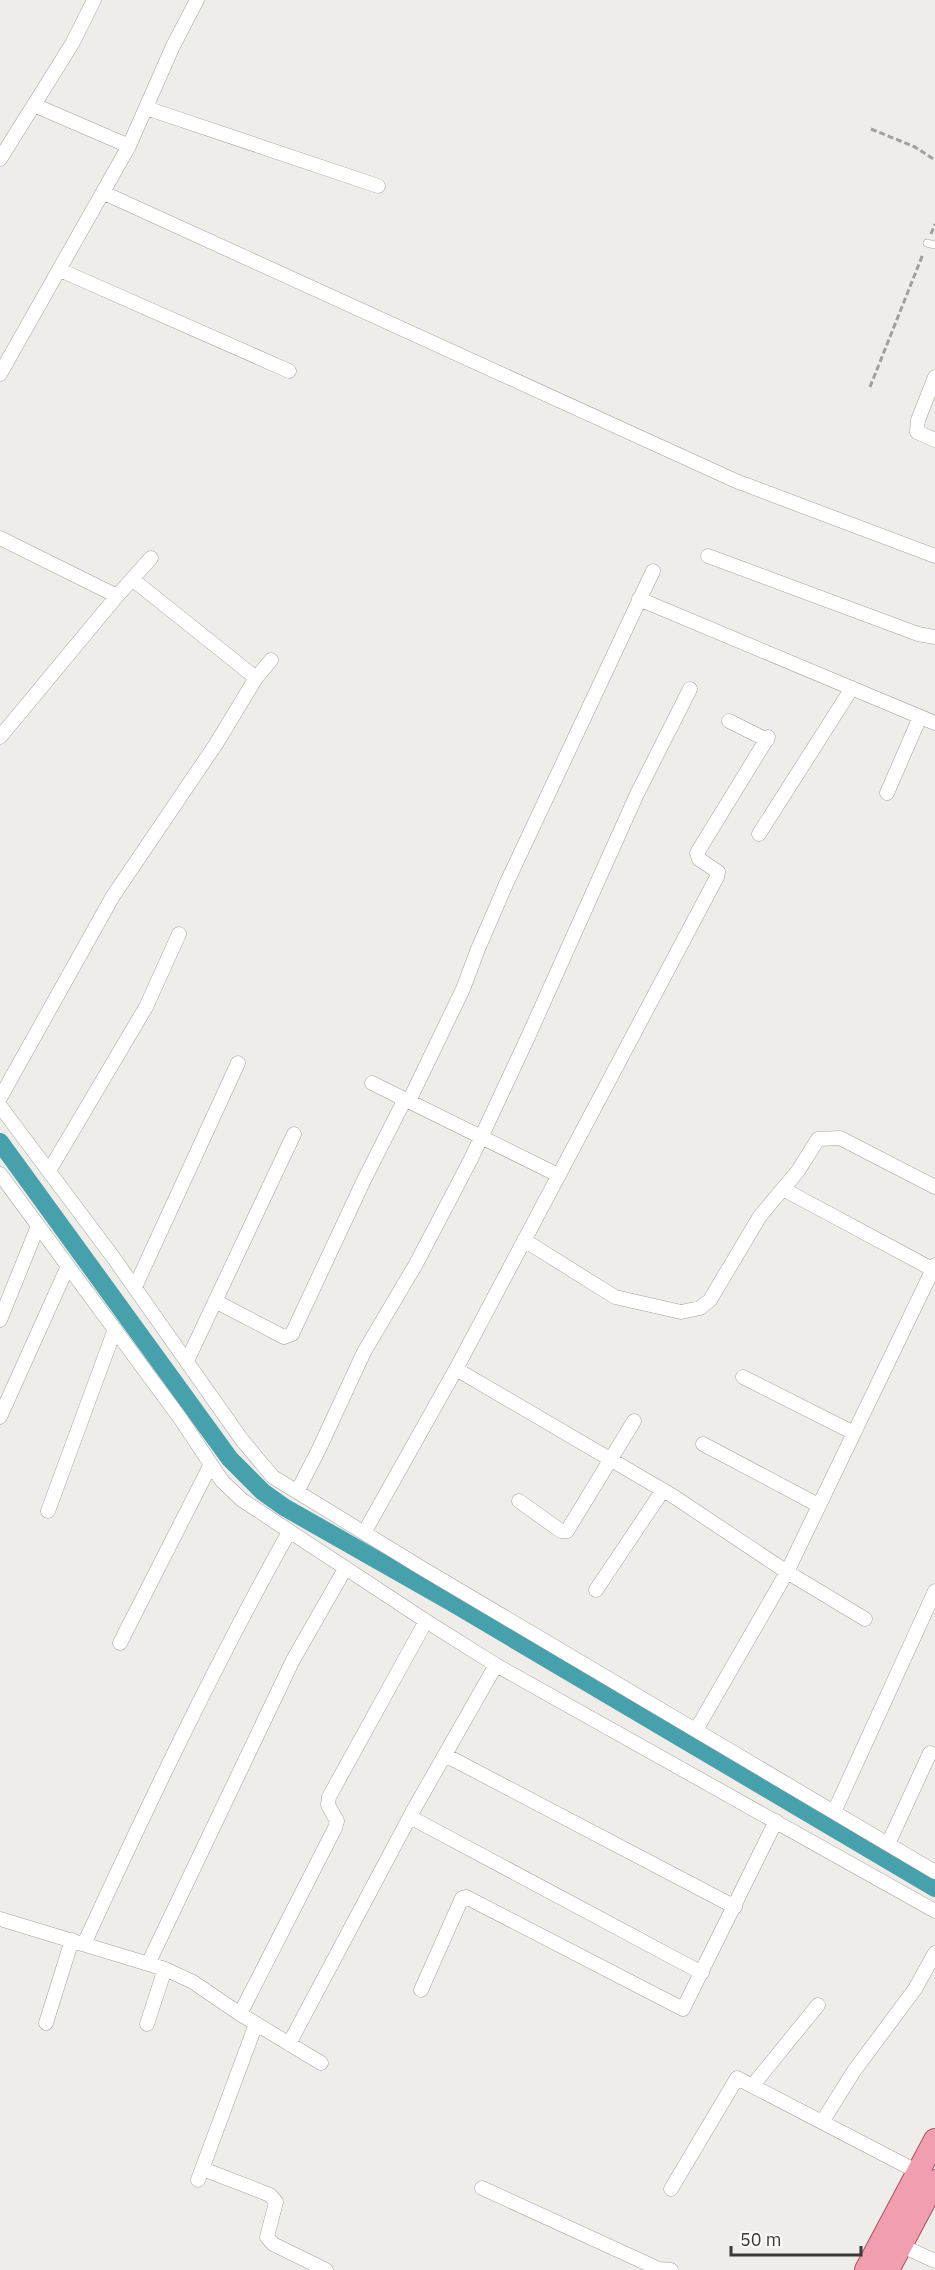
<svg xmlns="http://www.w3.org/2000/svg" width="935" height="2270" font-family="'IBM Plex Sans',sans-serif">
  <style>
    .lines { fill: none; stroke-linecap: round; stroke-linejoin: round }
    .canal { stroke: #47a1ad; stroke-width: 18 }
    .service-casing { stroke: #a4a29f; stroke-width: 8 }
    .minor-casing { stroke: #a4a29f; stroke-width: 15 }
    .primary-casing { stroke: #ab5164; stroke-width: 24 }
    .path { stroke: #a1a09d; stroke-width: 3; stroke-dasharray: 6 3; stroke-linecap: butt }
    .service { stroke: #fff; stroke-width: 7 }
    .minor { stroke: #fff; stroke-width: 14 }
    .primary { stroke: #f19eb0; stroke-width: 22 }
  </style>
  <rect width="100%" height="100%" fill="#eeede9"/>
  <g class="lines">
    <path class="canal" d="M0,1142L230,1459L263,1492L284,1507L451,1602L935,1888"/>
    <defs>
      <path id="service" d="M927,243L935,245"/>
      <path id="minor" d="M34,105L129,146
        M146,108L378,186
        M0,159L72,44L94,0
        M104,193L736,481L935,556
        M60,270L289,371
        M0,374L129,146L173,46L197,0
        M935,377L918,420L917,432L935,440
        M0,538L117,596
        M708,556L918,634L935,637
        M132,579L256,678
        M639,599L935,723
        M729,721L767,740
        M0,737L117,596L151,558
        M887,793L920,717
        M759,834L852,688
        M372,1083L558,1175
        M0,1098L113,896L216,744L256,678L271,660
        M409,1101L463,989L478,949L507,882L653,571
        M0,1106L113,1257L242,1440L273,1477L420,1567L935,1872
        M49,1171L146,1007L179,934
        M0,1174L180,1418L222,1481L242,1500L426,1621L496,1665L935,1911
        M783,1189L932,1269
        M524,1240L615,1297L681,1312L700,1308L710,1300L760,1216L798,1171L818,1139L840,1138L935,1187
        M135,1287L238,1063
        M215,1301L284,1337L292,1334L364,1180L405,1099
        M0,1320L38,1226
        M187,1361L294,1134
        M456,1369L673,1496L787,1572L865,1619
        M743,1377L854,1433
        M0,1417L68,1266
        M703,1444L818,1505
        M297,1492L319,1449L364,1352L416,1264L471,1159L528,1037L637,794L690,689
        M519,1501L561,1531H567L634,1421
        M48,1511L115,1329
        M364,1533L456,1369L717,877L718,872L699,859L697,853L768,737
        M596,1590L663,1490
        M120,1643L211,1464
        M696,1730L787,1572L935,1265
        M445,1755L735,1907
        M834,1812L935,1591
        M410,1817L702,1973
        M888,1844L930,1753
        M0,1919L165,1969L193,1982L240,2014L321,2063
        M84,1944C148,1805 214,1666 289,1532
        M148,1964L293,1660L345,1569
        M421,1990L462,1898L466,1897L683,2009L776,1821
        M240,2014L335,1828L337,1821L328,1805L329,1797L426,1621
        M46,2023L72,1940
        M147,2024L165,1969
        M289,2044L414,1809L496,1665
        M753,2085L818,2005
        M822,2122L854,2071L915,1989L935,1953
        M203,2169L270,2195L276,2202L267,2237L273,2244L326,2270
        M198,2180L256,2024
        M482,2188L659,2269L671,2270
        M671,2189L737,2078L918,2172
        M902,2246L935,2261"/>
      <path id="primary" d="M866,2270L935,2140
        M888,2270L935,2181"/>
    </defs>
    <use href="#service" class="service-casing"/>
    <use href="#minor" class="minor-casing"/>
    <use href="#primary" class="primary-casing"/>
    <path class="path" d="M871,129L915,147L935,160
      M931,234L935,224
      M870,387L923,254"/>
    <use href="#service" class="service"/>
    <use href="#minor" class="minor"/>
    <use href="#primary" class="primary"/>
  </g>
  <path d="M731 2246v9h130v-9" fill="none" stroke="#393837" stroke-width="3"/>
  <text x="740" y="2246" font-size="18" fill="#393837" stroke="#fcfaf6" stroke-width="4.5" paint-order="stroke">50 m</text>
</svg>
